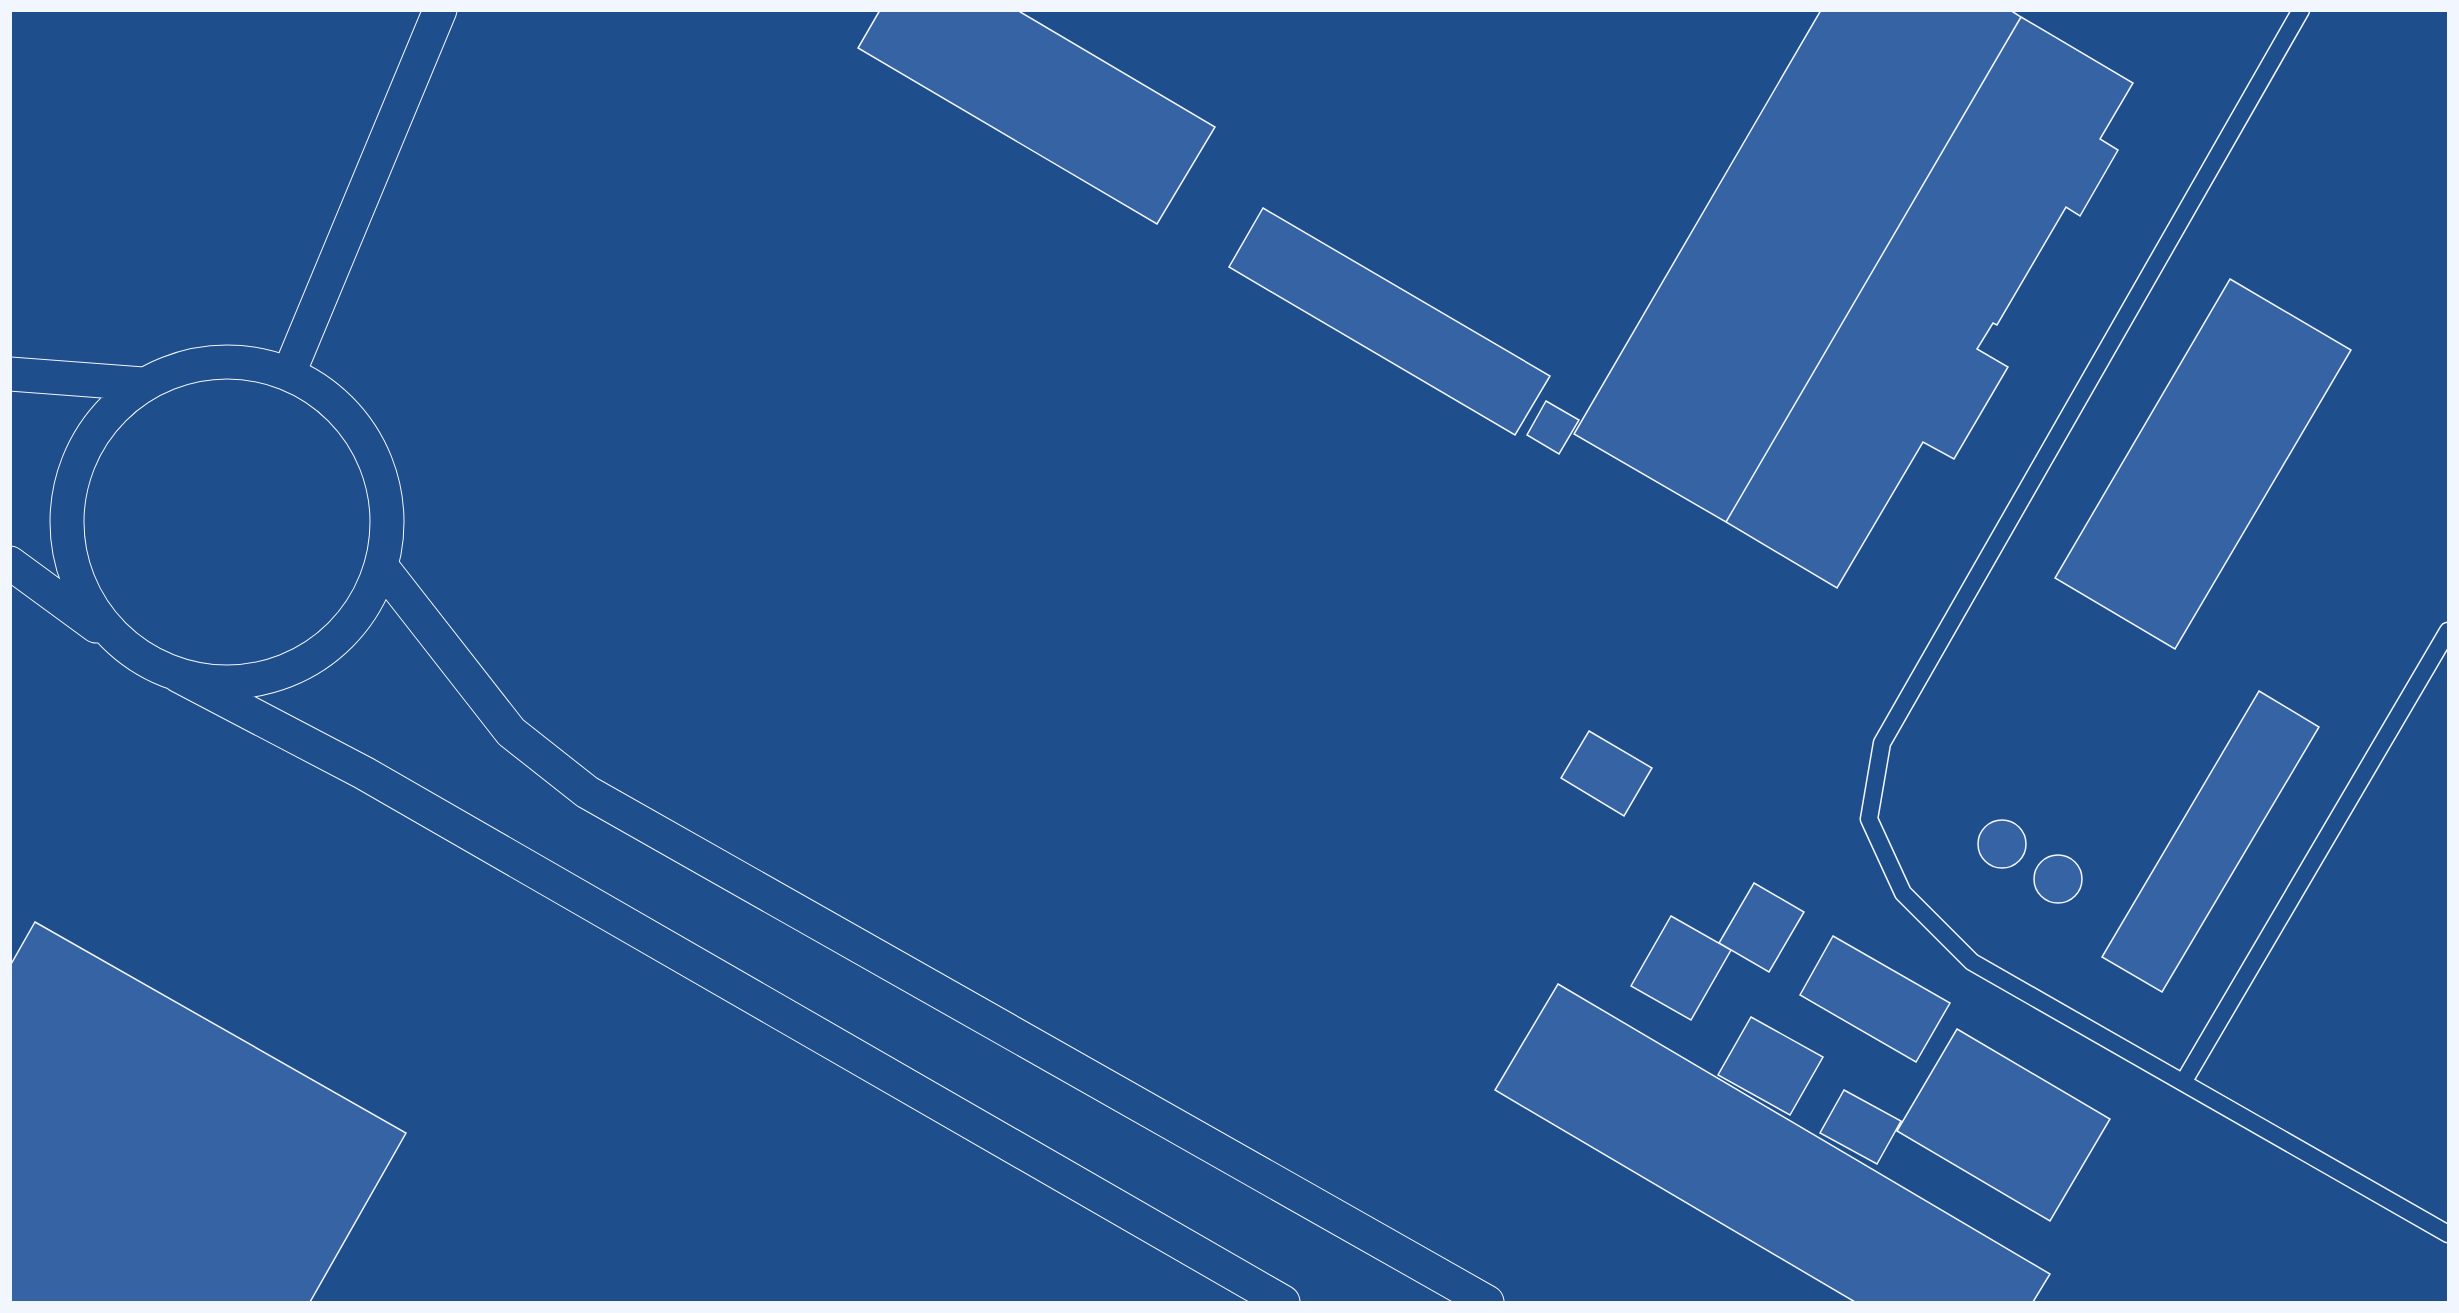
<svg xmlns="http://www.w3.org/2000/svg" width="2459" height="1313" font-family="Raleway,sans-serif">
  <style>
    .building { fill: #3563a3; stroke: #f2f6ff; stroke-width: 1.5 }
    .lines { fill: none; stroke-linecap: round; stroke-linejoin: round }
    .lane-casing { stroke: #f2f6ff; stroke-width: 19 }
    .street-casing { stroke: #f2f6ff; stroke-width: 35 }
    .lane { stroke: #1f4e8c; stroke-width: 16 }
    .street { stroke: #1f4e8c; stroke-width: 33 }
  </style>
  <rect width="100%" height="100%" fill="#1f4e8c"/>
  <path class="building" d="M880,10H1017L1215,127L1157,224L858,48Z
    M1821,10H2010L2021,17L1726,522L1574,434Z
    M2021,17L2133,83L2100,139L2118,150L2080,216L2066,207L1997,325L1993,323L1977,349L2008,367L1954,459L1923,442L1837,588L1726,522Z
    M1263,208L1550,376L1515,435L1229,267Z
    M2230,279L2351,350L2175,649L2055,578Z
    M1546,401L1579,420L1559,454L1527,435Z
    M2259,691L2319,727L2162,992L2102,957Z
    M1589,731L1652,768L1624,816L1561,778Z
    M1978 844a24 24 0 1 1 48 0a24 24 0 1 1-48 0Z
    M2034 879a24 24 0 1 1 48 0a24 24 0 1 1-48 0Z
    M1754,883L1804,912L1769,972L1719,943Z
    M1671,916L1731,950L1691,1020L1631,986Z
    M35,922L406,1133L310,1302H10V966Z
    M1833,936L1950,1003L1916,1062L1800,995Z
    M1558,984L2050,1274L2033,1302H1855L1495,1090Z
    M1751,1017L1823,1057L1790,1115L1718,1075Z
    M1957,1029L2110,1119L2050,1221L1897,1131Z
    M1844,1090L1901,1121L1877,1164L1820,1133Z"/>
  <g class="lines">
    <defs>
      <path id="lane" d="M2301,10L1882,743L1869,819L1903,893L1972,962L2448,1234
        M2184,1081L2448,631"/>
      <path id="street" d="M67 522a160 160 0 1 1 320 0a160 160 0 1 1-320 0Z
        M289,373L440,10
        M10,374L143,384
        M10,563L96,626
        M382,567L511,732L587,792L1487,1302
        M179,676L364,773L1283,1302"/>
    </defs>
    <use href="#lane" class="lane-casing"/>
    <use href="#street" class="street-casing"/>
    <use href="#lane" class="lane"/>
    <use href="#street" class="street"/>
  </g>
  <rect width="2459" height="1313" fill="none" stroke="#f2f6ff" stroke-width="24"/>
</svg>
